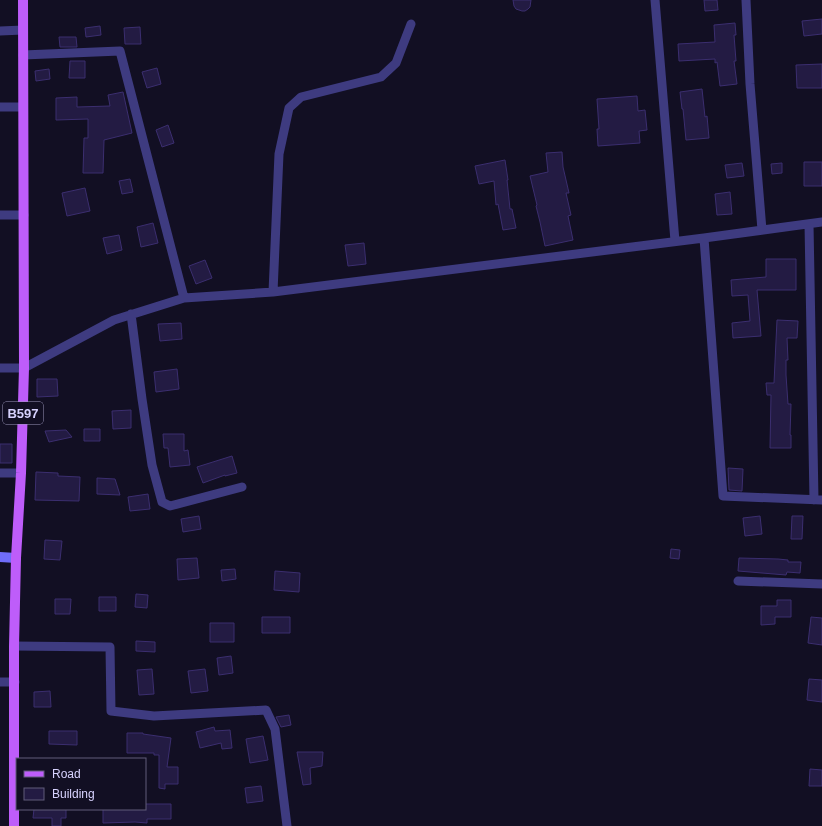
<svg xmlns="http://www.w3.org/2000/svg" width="822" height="826" font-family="Arial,sans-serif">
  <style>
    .building { fill: #231b43; stroke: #3b2e6f }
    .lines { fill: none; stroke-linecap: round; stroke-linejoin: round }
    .street { stroke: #3e3b80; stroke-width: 9 }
    .secondary { stroke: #706dfa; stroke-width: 10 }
    .primary { stroke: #be5dfa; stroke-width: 10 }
    .labels { text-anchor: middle; stroke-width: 4; stroke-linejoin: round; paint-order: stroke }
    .shield { fill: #120f23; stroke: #9c98bc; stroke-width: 1 }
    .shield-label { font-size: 13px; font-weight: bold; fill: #d7d2fe }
  </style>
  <rect width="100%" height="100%" fill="#120f23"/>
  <path class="building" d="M513,0H531L530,7L528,9L525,11H522L516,9L514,6Z
    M704,0H717L718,10L705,11Z
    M822,19V34L804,36L802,21Z
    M735,23L736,35H734L736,61H734L737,84L720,86L717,62L715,63V59L679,61L678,44L715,42L714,25Z
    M100,26L101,35L86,37L85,28Z
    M140,27L141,44H125L124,28Z
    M59,37H76L77,47H60Z
    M70,61H85V78H69Z
    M822,64V88H797L796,65Z
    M157,68L161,84L147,88L142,72Z
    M49,69L50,79L36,81L35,71Z
    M702,89L705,117L707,116L709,138L686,140L683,109H682L680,92Z
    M123,92L132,133L104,140L103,173H83L84,138H88V119L56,120V98L77,97V107L110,106L108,95Z
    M637,96L638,111L645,110L647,130L639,131L640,143L598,146L597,129H599L597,99Z
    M168,125L174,143L162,147L156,130Z
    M562,152L563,167L569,193H566L571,215L568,216L573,240L545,246L540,222L536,206L537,205L530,176L548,172L546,153Z
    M505,160L508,180H507L510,209H512L516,228L503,230L498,204L496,205L494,181L479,184L475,166Z
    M804,162H822V186H804Z
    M742,163L744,176L727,178L725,165Z
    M782,163V173L772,174L771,164Z
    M130,179L133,192L122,194L119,181Z
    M85,188L90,211L67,216L62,193Z
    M730,192L732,214L717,215L715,194Z
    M153,223L158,243L141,247L137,227Z
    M119,235L122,250L107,254L103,238Z
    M364,243L366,264L348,266L345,245Z
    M766,259H796V290H757L761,336L733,338L732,323L750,321L748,295L732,296L731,280L766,277Z
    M205,260L212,278L196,284L189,266Z
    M777,320L798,321L797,338H787L788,360H786V375L788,404H791L790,435H791V448H770L771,395H767L766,383H774Z
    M181,323L182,339L160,341L158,324Z
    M177,369L179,389L156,392L154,372Z
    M37,379H57L58,396L37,397Z
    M131,410V428L113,429L112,411Z
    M84,429H100V441H84Z
    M66,430L72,437L49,442L45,431Z
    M163,434H184V451L188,450L190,465L170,467L168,448H164Z
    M0,444H12V463H0Z
    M232,456L237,473L225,476V475L203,483L197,467Z
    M728,468L743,469L742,491L729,490Z
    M36,472L58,473V476L80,477L79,501L35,500Z
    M97,478L115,479L120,495L97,494Z
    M148,494L150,509L130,511L128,497Z
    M199,516L201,529L183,532L181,519Z
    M760,516L762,534L745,536L743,518Z
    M792,516H803L802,539H791Z
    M45,540L62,541L60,560L44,559Z
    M671,549L680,550L679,559L670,558Z
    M197,558L199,578L178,580L177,559Z
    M739,558L778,559L788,560V562H801L800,573L787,572L786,575L738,571Z
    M235,569L236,579L222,581L221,570Z
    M275,571L300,573L299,592L274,590Z
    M136,594L148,595L147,608L135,607Z
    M99,597H116V611H99Z
    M55,599H71L70,614H55Z
    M777,600H791V617H775V624L761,625V606H777Z
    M262,617H290V633H262Z
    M811,617L822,618V645L808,643Z
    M210,623H234V642H210Z
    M136,641L155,642V652L136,651Z
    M231,656L233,673L219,675L217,658Z
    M152,669L154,694L139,695L137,670Z
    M205,669L208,691L191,693L188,671Z
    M809,679L822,680V702L807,700Z
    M50,691L51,707H34V692Z
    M289,715L291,725L281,727L276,717Z
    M214,727L215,731L230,730L232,748L222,749L221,743L200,748L196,732Z
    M49,731H77V745L49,744Z
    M127,733H143V734L171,738L167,767H178V784H165V789L159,788V755H154V753H127Z
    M263,736L268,760L250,763L246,739Z
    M297,752H323L322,766L310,768L311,784L303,785Z
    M810,769L822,770V786H809Z
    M261,786L263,801L247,803L245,788Z
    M145,804H171V819H147V823L135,822L103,823V809H145Z
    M34,809H66V818H61V826H52V818H33Z"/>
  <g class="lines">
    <path class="street" d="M655,0L675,241
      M746,0L750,84L762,230
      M0,31L23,30
      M23,55L120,51L184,298
      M0,107H23
      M0,215H24
      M809,224L814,500
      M704,238L723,496L822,500
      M273,292L279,154L289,108L301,97L381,77L396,63L411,24
      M131,314L142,399L152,465L162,502L170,506L242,487
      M0,368H24L114,320L184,298L273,292L704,238L822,222
      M0,473H21
      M738,581L822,584
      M14,646L110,647L111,711L154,716L266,710L275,729L287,826
      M0,682H15"/>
    <path class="secondary" d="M0,557L16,558"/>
    <path class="primary" d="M14,826V646L16,558L21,473L24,368L23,0"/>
  </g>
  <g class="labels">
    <rect class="shield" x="3" y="402" width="40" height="22" rx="3"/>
    <g class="shield-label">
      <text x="23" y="418">B597</text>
    </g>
  </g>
  <rect x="16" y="758" width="130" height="52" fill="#120f23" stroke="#615d7b"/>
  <rect x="24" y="771" width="20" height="6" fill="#be5dfa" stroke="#615d7b"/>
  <text x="52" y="778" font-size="12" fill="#d7d2fe">Road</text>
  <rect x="24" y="788" width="20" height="12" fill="#231b43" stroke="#615d7b"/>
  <text x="52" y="798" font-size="12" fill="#d7d2fe">Building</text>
</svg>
